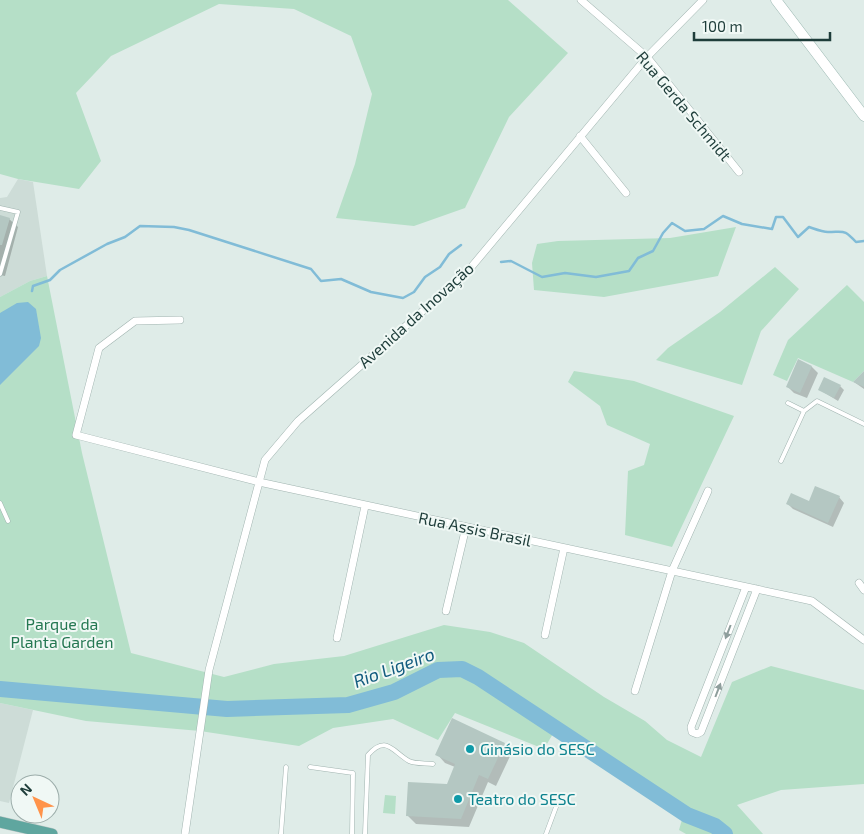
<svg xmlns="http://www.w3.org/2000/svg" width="864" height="834" font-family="'Exo 2',sans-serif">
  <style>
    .built { fill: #cddcd7 }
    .green { fill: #b5dfc7 }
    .water { fill: #81bcd7 }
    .shadow { fill: #0003 }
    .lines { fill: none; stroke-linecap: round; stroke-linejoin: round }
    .stream { stroke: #81bcd7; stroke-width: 2.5 }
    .river { stroke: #81bcd7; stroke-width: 16 }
    .building { fill: #b4c7c2 }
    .lane-casing { stroke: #a1b4b0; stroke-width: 5 }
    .street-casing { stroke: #a1b4b0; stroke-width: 8 }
    .secondary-casing { stroke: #9cb9b3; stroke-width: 11 }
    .primary-casing { stroke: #c0c9c8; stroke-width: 12 }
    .lane { stroke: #fff; stroke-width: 4 }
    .street { stroke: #fff; stroke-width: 7 }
    .secondary { stroke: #fff; stroke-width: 10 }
    .primary { stroke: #5fa69f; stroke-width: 11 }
    .oneway { fill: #8e9e9c }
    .culture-dot { fill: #0f9aa8; stroke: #f0f8f5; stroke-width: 2 }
    .labels { text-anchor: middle; stroke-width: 4; stroke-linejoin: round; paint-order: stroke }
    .street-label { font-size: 16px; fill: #1e3d3a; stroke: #f0f8f5 }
    .park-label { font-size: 16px; fill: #257852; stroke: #f0f8f5 }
    .culture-label { font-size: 16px; fill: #0d838f; stroke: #f0f8f5; text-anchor: start }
    .water-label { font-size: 18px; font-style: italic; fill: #135c7f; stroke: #f0f8f5 }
  </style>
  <rect width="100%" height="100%" fill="#dfece8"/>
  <path class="built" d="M18,179L33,182L47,276L30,281L0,297V198L7,197Z
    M0,703L33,710L9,803L0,801Z"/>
  <path class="green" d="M0,0H508L568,53L509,117L465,208L414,226L336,218L355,164L372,94L351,36L294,9L219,4L111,56L76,93L101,161L79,189L18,179L0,174Z
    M736,227L718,276L604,297L534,290L532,263L537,244L558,241L670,238Z
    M775,267L799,289L761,331L742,385L656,360L668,348L720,312Z
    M47,276L82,453L131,653L224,677L274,664L344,656L444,625L490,632L524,643L604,697L645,721L667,740L701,757L732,682L771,666L864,690V784L781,790L737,805L763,834H686L679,830L683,816L554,732L544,749L455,713L438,740L393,719L333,728L299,746L200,731L86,721L0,703V297L30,281Z
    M847,285L864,302V371L853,382L798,358L787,381L773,375L788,340Z
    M574,371L634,381L734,416L672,547L625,535L628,471L644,465L650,444L607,425L600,406L568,382Z
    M385,795L396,796L395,814L383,813Z"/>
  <path class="water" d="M28,302L36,309L41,338L39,346L0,385V313L17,303Z"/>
  <path class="shadow" d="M0,216L9,219L18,227L5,276L0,275Z
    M799,361L812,367L818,373L807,398L794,393L788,387Z
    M864,373V389L854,382Z
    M840,386L844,390L838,401L820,390Z
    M839,497L844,503L833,527L793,509L788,504Z
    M504,744L512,752L496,786L488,782L469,827L416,824L408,816L448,785L455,767L445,763L437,754Z"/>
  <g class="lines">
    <path class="stream" d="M501,262L511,261L542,277L565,273L596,277L629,271L638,258L653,251L663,233L672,223L685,231L704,229L723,216L742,224L772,229L776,217H783L798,237L809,227C815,229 822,232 828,232C845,232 844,229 856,242L864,241
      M32,291L33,286L50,280L60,270L107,244L125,237L140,226L174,227L189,230L311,269L321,281L341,279L371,292L403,298L414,292L425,277L440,267L449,254L461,245"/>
    <path class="river" d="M0,689L227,709L348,705L394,692L438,670L462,669L478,677L687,815L715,826L725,834"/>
  </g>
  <path class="building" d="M0,215L10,218L2,245H0Z
    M798,359L812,366L800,393L786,387Z
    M864,371V387L853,382Z
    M824,377L841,385L834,398L818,390Z
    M815,486L840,496L828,523L786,504L791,493L809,501Z
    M452,718L505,743L488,779L479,775L461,819L406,816L408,782L447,784L455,764L435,755Z"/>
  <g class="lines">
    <defs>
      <path id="lane" d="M0,208L18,212L0,274
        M788,403L804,411L817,401L864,424
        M781,461L804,411
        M0,503L8,521
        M310,767L353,773L352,834
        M281,834L286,767
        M365,834L368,755C386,734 393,752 409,761C414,764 426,763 433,764
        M546,834L559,799"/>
      <path id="street" d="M581,0L647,57L739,172
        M580,136L626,193
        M180,320L135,321L99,348L76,435L259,482L812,601L864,640
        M859,583L864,590
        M746,587L691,727L692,732L697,734L701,732L757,589
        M446,611L466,527
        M545,635L564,548
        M337,638L365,506
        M635,691L672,571L708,491
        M185,834L209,670L265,460L298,421L468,271L647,57L703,0"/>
      <path id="secondary" d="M776,0L864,116"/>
      <path id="primary" d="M0,822L52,834"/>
    </defs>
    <use href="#lane" class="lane-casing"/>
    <use href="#street" class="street-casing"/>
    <use href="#secondary" class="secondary-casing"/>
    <use href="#primary" class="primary-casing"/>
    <use href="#lane" class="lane"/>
    <use href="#street" class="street"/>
    <use href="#secondary" class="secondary"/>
    <use href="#primary" class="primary"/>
  </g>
  <defs><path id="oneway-solid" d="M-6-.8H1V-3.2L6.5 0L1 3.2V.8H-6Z" transform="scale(1.25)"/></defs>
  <g class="oneway">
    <use href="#oneway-solid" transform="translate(728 632) rotate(111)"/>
    <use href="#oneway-solid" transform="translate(718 690) rotate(-69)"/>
  </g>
  <g class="culture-dot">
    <circle cx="470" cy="749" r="5"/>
    <circle cx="458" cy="799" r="5"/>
  </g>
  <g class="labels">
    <g class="street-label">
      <text transform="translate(684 106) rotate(50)" y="6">Rua Gerda Schmidt</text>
      <text transform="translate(416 315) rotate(-42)" y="6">Avenida da Inovação</text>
      <text transform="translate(475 529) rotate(12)" y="6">Rua Assis Brasil</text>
    </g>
    <g class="park-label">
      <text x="62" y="630">Parque da<tspan x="62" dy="18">Planta Garden</tspan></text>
    </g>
    <g class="culture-label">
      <text x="480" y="755">Ginásio do SESC</text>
      <text x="468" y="805">Teatro do SESC</text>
    </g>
    <g class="water-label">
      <text transform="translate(394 668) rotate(-20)" y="6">Rio Ligeiro</text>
    </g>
  </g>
  <g transform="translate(35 799) rotate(316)"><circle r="24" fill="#f0f8f5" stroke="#9cadaa"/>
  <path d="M0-4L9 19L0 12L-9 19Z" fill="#ff934a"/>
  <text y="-8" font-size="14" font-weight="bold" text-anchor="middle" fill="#1e3d3a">N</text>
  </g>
  <path d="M694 32v8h136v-8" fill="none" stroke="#1e3d3a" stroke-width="2.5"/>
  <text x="702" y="32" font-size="15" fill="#1e3d3a" stroke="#f0f8f5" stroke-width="4" paint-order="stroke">100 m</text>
</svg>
